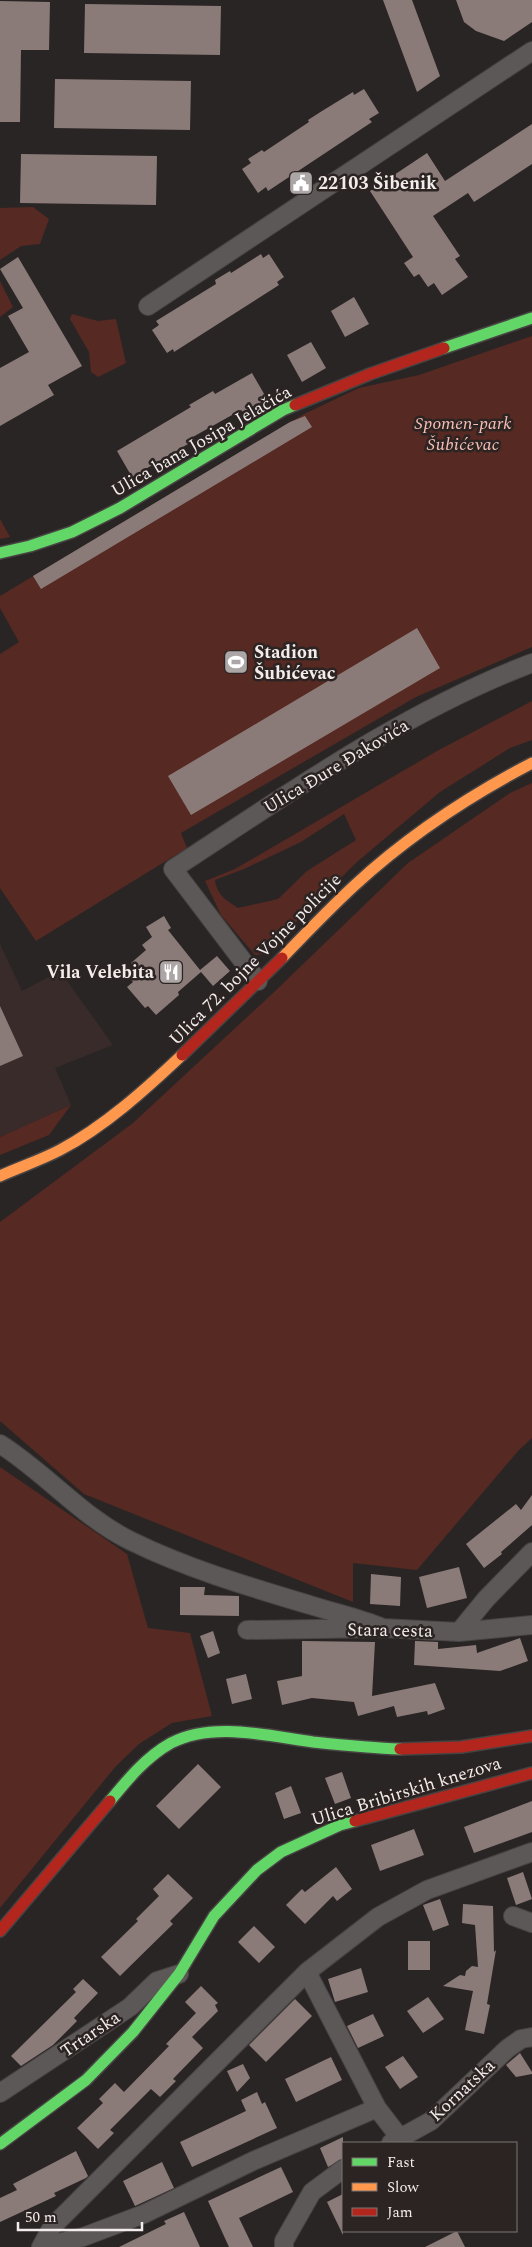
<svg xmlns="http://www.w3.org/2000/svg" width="532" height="2247" font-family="Spectral,serif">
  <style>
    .built { fill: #382b29 }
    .green { fill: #562922; fill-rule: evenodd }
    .building { fill: #8b7b78 }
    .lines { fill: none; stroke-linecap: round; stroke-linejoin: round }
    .street-casing { stroke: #474343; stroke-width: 20 }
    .fast-casing { stroke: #474343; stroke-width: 14 }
    .slow-casing { stroke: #474343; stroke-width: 14 }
    .jam-casing { stroke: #474343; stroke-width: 14 }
    .street { stroke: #5c5858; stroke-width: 18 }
    .fast { stroke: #63d668; stroke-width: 11 }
    .slow { stroke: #ff974d; stroke-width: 11 }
    .jam { stroke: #b3261e; stroke-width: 11 }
    .labels { text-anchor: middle; stroke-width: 5; stroke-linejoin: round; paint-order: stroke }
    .poi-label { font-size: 18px; font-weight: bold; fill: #f2edec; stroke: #2c2423; text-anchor: start }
    .park-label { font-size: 18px; font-style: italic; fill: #f9bfb4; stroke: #2c2423 }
    .street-label { font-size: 18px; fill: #f2edec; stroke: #2c2423 }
  </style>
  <rect width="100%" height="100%" fill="#2a2525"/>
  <path class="built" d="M0,944L22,991L60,971L113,1045L55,1068L71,1105L0,1137Z"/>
  <path class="green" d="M33,207L49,219L40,244L21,246L0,260V208Z
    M0,281L13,307L0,317Z
    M72,314L98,321L116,319L126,363L98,377L91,372L89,352L70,319Z
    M532,336V647L416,697L181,833L187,848L36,941L0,888V654L19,642L0,608V596L304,414L359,388L419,375Z
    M0,519L10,537L0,539Z
    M532,701V740L510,748L440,792L357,862L264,954L255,955L221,915L205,881L235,869L437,751ZM344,814L356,840L307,871L278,899L238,908C226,900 217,895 215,880L244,869L301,842Z
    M532,783V1438L518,1451L417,1570L353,1563V1602L84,1494L0,1421V1222L133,1123L273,993L408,863L510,793Z
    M71,1105L49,1135L0,1155V1137Z
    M0,1467L127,1554L148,1628L190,1633L212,1716L172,1723L139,1744L116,1766L0,1908Z"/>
  <path class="building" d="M383,0H412L440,76L417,92Z
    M456,0H532V22L504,41L476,31L464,22Z
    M0,1L50,2L49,50H21L20,122H0Z
    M85,4L221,6L220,55L84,53Z
    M55,79L191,81L190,130L54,128Z
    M364,89L379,113L369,119L372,122L268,191L266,187L258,193L242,169L251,163L248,159L262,150L264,152L309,122L308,120L322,111L353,92L354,95Z
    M532,124V164L474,202L468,193L433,216L460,256L455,259L468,277L442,295L434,283L428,287L419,274L414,277L404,263L413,257L370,191L427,153L445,181Z
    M21,154L157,156L156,205L20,203Z
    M261,254L263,258L269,254L284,277L277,282L279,285L174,352L173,349L167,353L152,330L159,325L156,321L216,284L215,280L230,271L231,273Z
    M18,257L82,366L48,385L54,395L0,426V368L29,352L8,316L23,308L0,269Z
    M354,297L369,324L345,337L331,311Z
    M311,342L326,368L302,382L287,355Z
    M252,373L267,399L243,412L241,410L191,438L193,441L132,477L117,451L191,407L189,405L213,391L215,394Z
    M305,416L312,427L41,589L33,576L290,422Z
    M417,628L440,668L191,815L168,776Z
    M164,916L171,928L168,930L200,970L217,956L230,971L213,986L201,972L178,992L179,995L156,1015L148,1006L145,1008L127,987L133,982L126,973L134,967L131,963L146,950L142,945L152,937L146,927Z
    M0,1006L23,1056L0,1066Z
    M532,1495V1525L501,1552L502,1554L484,1568L466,1544L516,1504L521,1510Z
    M459,1567L467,1598L427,1608L419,1577Z
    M371,1574L401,1577L400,1606L370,1604Z
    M180,1587H205L204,1595L239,1596V1616L180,1615Z
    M213,1631L220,1653L208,1658L200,1636Z
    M520,1638L528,1661L500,1671L414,1665L415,1641L438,1642V1649L476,1645L477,1653Z
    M302,1641L375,1642L372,1696L435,1683L445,1709L428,1715L427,1711L397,1717L394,1706L358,1716L354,1702L312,1698L282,1705L277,1681L302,1676Z
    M246,1674L252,1699L232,1704L226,1679Z
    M198,1764L221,1787L179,1829L156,1806Z
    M342,1772L351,1798L335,1804L325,1778Z
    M291,1786L301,1813L284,1819L275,1793Z
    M532,1801V1832L474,1853L464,1827Z
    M414,1829L424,1855L380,1871L371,1845Z
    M336,1867L352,1889L337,1901L333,1896L305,1924L286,1905L302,1889L305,1892Z
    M523,1872L532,1899L516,1905L507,1878Z
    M168,1874L193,1898L170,1921L173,1924L120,1976L101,1957L138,1921L136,1919L159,1896L153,1889Z
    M440,1899L449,1925L433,1931L423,1905Z
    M463,1904L493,1906L494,1952L496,1950L487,2004L490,2005L484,2034L465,2030L473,1991L443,1986L460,1975L465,1976L466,1971L472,1966L478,1967L475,1925L462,1923Z
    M254,1926L275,1947L259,1963L238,1942Z
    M408,1941H430V1970H408Z
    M361,1968L368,1992L335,2002L328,1979Z
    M83,1979L98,1993L74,2018L77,2021L53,2045L21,2066L11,2056L76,1992L73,1989Z
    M201,1986L218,2003L215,2005L218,2011L192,2037L203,2048L173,2079L176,2081L160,2097L151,2089L110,2130L114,2133L98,2149L77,2128L103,2103L99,2099L115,2083L124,2092L169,2046L166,2044L196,2013L185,2002Z
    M428,1997L444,2019L423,2033L407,2011Z
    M295,1999L312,2016L266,2062L249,2045Z
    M373,2014L384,2036L358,2048L347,2026Z
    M520,2053L532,2072V2074L516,2077L506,2065Z
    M403,2056L418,2077L400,2089L385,2067Z
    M331,2057L342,2080L296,2102L285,2079Z
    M243,2064L250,2078L237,2092L227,2071Z
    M257,2092L262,2104L265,2102L277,2128L192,2167L180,2142L246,2111L241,2100Z
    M343,2137V2159L328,2167L320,2148Z
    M76,2151L88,2176L86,2178L54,2193L56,2196L0,2222V2198L17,2190L13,2184Z
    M162,2162L174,2188L135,2206L123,2181Z
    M281,2167L293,2192L239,2218L253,2247H229L208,2201Z
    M343,2194V2235L327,2202Z
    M184,2212L200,2247H119L166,2224L164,2221Z
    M457,2231L465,2247H425Z"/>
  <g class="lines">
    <defs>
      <path id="street" d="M148,306L532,51
        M258,981L173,869C288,794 403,712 532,663
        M0,1444C46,1473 82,1517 131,1541C188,1569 250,1587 310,1605C335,1613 359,1618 383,1628
        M247,1630L383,1628L459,1632L532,1625
        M459,1632L486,1599L532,1552
        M513,1916L532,1923
        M307,1972L377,2108L400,2138
        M0,2093L130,2007L157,1981L179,1974
        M391,2143L431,2121L507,2049L521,2039L532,2037
        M41,2247L52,2227L307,1972L378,1917L427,1890L532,1852
        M42,2247L83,2237L144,2214L253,2161L377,2108
        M284,2247V2241L312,2192L343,2169"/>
      <path id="fast" d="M444,348L532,318
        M0,553L30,546L72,532L120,508L283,410L295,405
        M110,1801C128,1779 146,1757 171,1743C213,1721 268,1736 313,1742C342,1745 371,1748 400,1749
        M0,2144L86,2080L133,2032L179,1974L214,1916L257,1870L281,1852L340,1825L355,1821"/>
      <path id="slow" d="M282,958C306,933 330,908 355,885C408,836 469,796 532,763
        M0,1176C20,1167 41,1160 60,1150C104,1127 146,1089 182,1055"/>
      <path id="jam" d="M295,405L370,374L444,348
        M182,1055L282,958
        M400,1749L461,1747L532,1736
        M355,1821L532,1773
        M0,1931L110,1801"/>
    </defs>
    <use href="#street" class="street-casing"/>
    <use href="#fast" class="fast-casing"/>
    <use href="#slow" class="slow-casing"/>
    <use href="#jam" class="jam-casing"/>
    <use href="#street" class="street"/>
    <use href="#fast" class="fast"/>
    <use href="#slow" class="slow"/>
    <use href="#jam" class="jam"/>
  </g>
  <defs>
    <symbol id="civic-square" viewBox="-11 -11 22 22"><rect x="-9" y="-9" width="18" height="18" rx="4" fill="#aca7a6" stroke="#2c2423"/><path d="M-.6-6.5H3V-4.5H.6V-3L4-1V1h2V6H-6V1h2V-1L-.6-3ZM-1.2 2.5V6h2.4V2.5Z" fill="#fff"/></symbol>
    <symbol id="stadium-square" viewBox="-11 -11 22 22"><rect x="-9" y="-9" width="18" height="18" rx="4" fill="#aca7a6" stroke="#2c2423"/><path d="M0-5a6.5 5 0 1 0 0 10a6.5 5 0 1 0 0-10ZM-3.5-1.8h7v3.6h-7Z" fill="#fff"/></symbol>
    <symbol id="restaurant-square" viewBox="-11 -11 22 22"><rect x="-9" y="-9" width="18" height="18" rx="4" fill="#aca7a6" stroke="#2c2423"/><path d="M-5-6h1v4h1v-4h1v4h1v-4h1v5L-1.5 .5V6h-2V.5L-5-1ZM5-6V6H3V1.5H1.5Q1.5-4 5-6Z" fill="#fff"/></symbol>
  </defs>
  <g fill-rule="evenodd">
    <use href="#civic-square" x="287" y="169" width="28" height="28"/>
    <use href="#stadium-square" x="222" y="648" width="28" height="28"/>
    <use href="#restaurant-square" x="157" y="958" width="28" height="28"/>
  </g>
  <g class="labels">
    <g class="poi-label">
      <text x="318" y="189">22103 Šibenik</text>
      <text x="254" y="658">Stadion<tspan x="254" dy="21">Šubićevac</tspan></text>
      <text x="154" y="978" text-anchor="end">Vila Velebita</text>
    </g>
    <g class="park-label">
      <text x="463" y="429">Spomen-park<tspan x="463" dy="21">Šubićevac</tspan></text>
    </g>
    <g class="street-label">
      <text transform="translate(201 441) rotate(-30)" y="6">Ulica bana Josipa Jelačića</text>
      <text transform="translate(336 766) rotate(-31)" y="6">Ulica Đure Đakovića</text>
      <text transform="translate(255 959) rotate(-45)" y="6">Ulica 72. bojne Vojne policije</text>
      <text transform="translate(390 1630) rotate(1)" y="6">Stara cesta</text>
      <text transform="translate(406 1791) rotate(-17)" y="6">Ulica Bribirskih knezova</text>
      <text transform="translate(90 2034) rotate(-34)" y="6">Trtarska</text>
      <text transform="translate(462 2090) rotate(-43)" y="6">Kornatska</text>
    </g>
  </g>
  <rect x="342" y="2142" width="175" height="90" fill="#2c2423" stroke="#7b7473"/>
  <rect x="352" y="2158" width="25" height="8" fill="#63d668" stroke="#7b7473"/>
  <text x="387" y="2167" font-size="15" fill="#f2edec">Fast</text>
  <rect x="352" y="2183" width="25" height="8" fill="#ff974d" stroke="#7b7473"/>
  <text x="387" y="2192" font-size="15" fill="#f2edec">Slow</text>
  <rect x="352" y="2208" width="25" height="8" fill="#b3261e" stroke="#7b7473"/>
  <text x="387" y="2217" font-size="15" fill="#f2edec">Jam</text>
  <path d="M18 2222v8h124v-8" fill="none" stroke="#f2edec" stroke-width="2.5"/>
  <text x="25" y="2222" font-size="15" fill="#f2edec" stroke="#2c2423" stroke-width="4" paint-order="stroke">50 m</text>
</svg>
